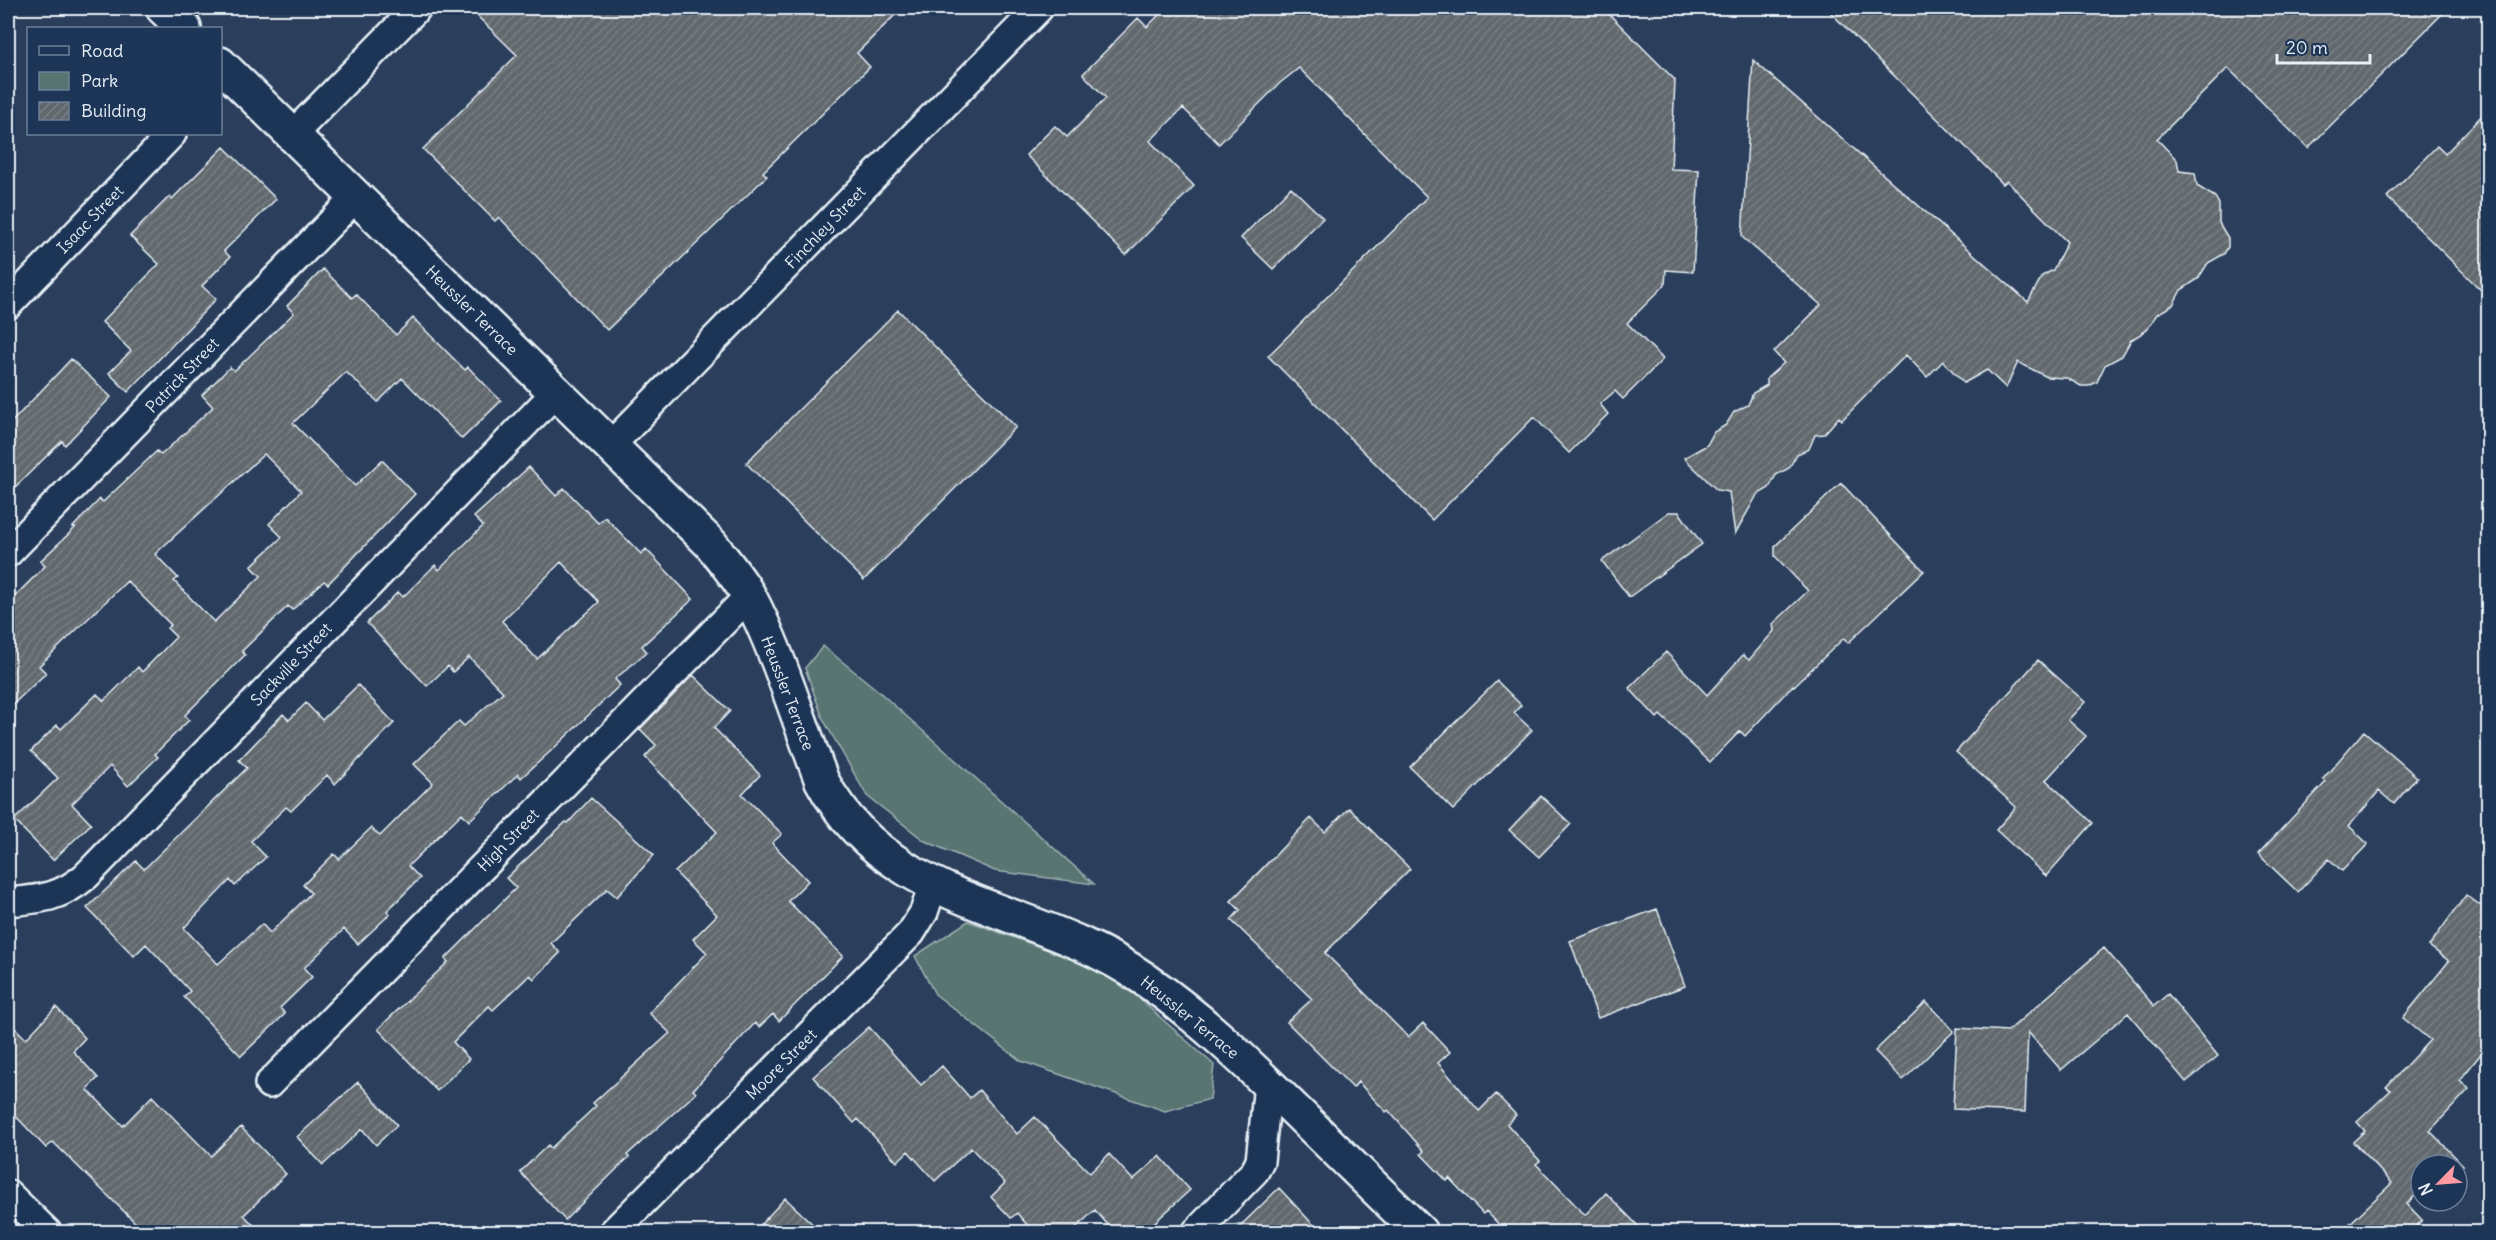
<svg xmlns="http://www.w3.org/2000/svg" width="2496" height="1240" font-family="Delius,sans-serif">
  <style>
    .park { fill: #587471; stroke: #a0b2b4; stroke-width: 1.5 }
    .building { fill: url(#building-hatch); stroke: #e8f1f8; stroke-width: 1.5; fill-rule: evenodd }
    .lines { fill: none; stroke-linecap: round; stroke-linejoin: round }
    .street-casing { stroke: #e8f1f8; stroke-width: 32 }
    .secondary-casing { stroke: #e8f1f8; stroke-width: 38 }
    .street { stroke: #1d3557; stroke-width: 27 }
    .secondary { stroke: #1d3557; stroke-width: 33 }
    .labels { text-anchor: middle; stroke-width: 4.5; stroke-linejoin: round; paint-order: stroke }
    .street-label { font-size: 16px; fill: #e8f1f8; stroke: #1d3557 }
  </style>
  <defs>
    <pattern id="building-hatch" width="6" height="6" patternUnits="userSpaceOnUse" patternTransform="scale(1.5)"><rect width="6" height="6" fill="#62696e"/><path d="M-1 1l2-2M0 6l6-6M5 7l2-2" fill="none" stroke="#787f83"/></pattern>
  </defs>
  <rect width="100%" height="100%" fill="#2b3f5c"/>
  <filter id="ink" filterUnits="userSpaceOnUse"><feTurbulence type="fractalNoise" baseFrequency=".0167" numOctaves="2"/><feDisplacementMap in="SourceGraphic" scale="12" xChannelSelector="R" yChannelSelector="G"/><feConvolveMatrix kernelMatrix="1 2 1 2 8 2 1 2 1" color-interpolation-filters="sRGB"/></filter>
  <g filter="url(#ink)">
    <path class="park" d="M823,646L876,689L1094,884L995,871L925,841L867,796L823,719L805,668Z
      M968,921L1109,972L1214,1065L1210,1099L1165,1111L1021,1061L935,994L915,956Z"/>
    <path class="building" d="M469,8H902L857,53L870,67L763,172L767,176L607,330L499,217L495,221L423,149L517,55Z
      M1166,8H1603L1675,80L1671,169L1699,170L1693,272L1666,270L1665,285L1627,323L1663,359L1623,399L1615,391L1600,404L1608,414L1569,453L1534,417L1432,520L1268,356L1427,197L1299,68L1280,83L1219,144L1183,108L1150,141L1194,186L1126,255L1026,155L1055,126L1067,137L1106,98L1083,74L1138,18L1147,27Z
      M1826,8H2448L2308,148L2228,68L2157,139L2177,160L2179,171L2195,173L2197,186L2215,197L2219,204V223L2228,238V247L2224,254L2208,263L2198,279L2181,290L2173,305L2157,314L2147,330L2131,340L2122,356L2105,365L2097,382L2089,386H2081L2067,378L2047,377L2018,362L2006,388L1987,370L1964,383L1943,361L1927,377L1906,355L1842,420L1839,417L1824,434L1815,435L1809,449L1797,454L1789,468L1776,475L1769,488L1757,495L1735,534L1729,492L1717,490L1684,458L1707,445L1714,432L1726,425L1734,412L1748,405L1753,393L1767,385V378L1784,363L1774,352L1821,305L1742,237L1753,60L2028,302L2042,276L2053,270L2067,242L2007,181L2003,184Z
      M2488,109V297L2387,197L2437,146L2445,154Z
      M224,147L276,199L224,251L230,257L202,286L216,299L128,392L109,373L131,351L102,322L159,264L130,236L170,196L172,199Z
      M1291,187L1323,218L1273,269L1241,238Z
      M323,269L352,298L356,294L396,335L413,318L465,370L468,367L501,401L462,439L402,378L378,402L346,372L293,423L355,486L382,460L415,494L328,584L324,581L292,610L288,606L242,651L245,655L185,715L189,720L155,754L158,757L128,786L110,766L72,804L91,824L53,860L14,820L58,778L31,751L57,725L61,729L97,694L104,701L138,667L142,672L176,637L167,628L171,625L127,581L39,666L46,673L8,709V603L45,566L40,561L75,528L73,527L100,499L103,502L157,451L161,455L213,407L202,395L230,367L234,371L294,313L287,306ZM264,454L301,491L269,524L282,537L251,566L261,576L214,622L174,581L178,578L155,554Z
      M898,310L1016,427L864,580L746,463Z
      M71,359L111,397L65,445L62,441L8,494V426Z
      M529,467L556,496L564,488L598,523L605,517L641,554L646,549L693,599L642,646L647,652L615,679L620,685L553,749L521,778L518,774L469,821L462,813L408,866L420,878L387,911L390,914L358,944L344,929L304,968L312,977L280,1008L285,1014L241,1056L184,997L190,991L146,944L134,956L87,908L136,861L144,869L247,768L239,760L283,714L289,720L306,703L322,720L358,685L394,723L335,784L327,775L291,811L286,807L251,841L266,857L235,886L230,880L184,928L218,964L262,924L270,933L311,893L303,885L334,854L339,859L371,828L380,836L433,783L414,764L459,721L464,726L503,692L469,657L453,672L448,666L427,686L367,623L398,592L403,597L435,565L439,570L483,526L474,517ZM561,562L599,602L537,659L502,621Z
      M1841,483L1924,571L1848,643L1844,638L1794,686L1793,685L1745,736L1740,731L1710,762L1660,715L1657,718L1629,688L1666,652L1707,695L1743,655L1749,660L1774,631L1773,624L1808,591L1775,556V546Z
      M1669,512H1679L1702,544L1629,597L1602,561Z
      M2038,660L2085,702L2068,720L2086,736L2046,780L2093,823L2046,876L1996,830L2016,807L1956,752Z
      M693,675L730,711L714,728L760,775L742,794L782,834L772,843L808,881L788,901L843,956L779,1021L773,1014L759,1027L755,1023L693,1090L696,1093L627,1155L629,1157L565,1220L520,1172L548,1145L551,1148L596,1106L593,1103L670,1033L649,1013L707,953L693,939L717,915L675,872L717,832L645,757L656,745L640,729Z
      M1497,681L1521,705L1514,713L1532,730L1453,810L1410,767Z
      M2364,731L2417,777L2394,804L2379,791L2349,826L2368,844L2342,871L2329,859L2298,892L2258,854L2326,782L2323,779Z
      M1541,796L1571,824L1539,857L1509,830Z
      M591,798L654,855L617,897L607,889L551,943L560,953L534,979L530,975L493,1010L489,1006L453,1042L469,1059L437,1091L378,1029L448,962L445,959L516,888L506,878L566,822L568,823Z
      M1349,808L1410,869L1325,953L1408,1037L1423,1023L1450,1052L1438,1063L1479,1111L1496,1094L1516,1115L1507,1124L1540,1161L1536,1164L1585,1215L1606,1193L1645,1233H1507L1486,1211L1483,1214L1449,1178L1447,1181L1421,1154L1424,1151L1388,1110L1386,1112L1358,1082L1353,1088L1287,1022L1312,999L1231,920L1240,910L1231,901L1311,818L1325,832Z
      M2466,895L2488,911V1045L2460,1080L2469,1089L2430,1131L2463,1165H2421V1190L2407,1204L2422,1220L2410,1233H2340L2392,1183L2353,1142L2365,1131L2357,1122L2391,1090L2386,1087L2430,1040L2403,1018L2449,961L2429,946Z
      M1657,909L1685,986L1598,1018L1570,941Z
      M2104,948L2154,1006L2168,994L2218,1056L2186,1082L2128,1013L2061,1070L2028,1032L2025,1112L1953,1109L1957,1028L2008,1031Z
      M1926,1002L1954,1031L1903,1080L1875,1051Z
      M56,1007L85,1038L73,1051L98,1078L87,1089L123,1126L152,1096L211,1156L241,1127L286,1174L244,1215L261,1233H146L53,1142L46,1148L8,1108V1021L26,1039Z
      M869,1027L921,1085L942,1066L970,1098L979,1090L1017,1134L1035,1117L1090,1173L1109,1154L1133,1180L1160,1156L1190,1190L1143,1233H1115L1095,1210L1070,1233H1034L1017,1213L1011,1218L991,1197L1005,1183L971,1148L935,1181L908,1151L897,1162L858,1119L854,1123L813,1077Z
      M358,1082L397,1125L376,1145L362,1129L323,1165L297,1137Z
      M1279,1188L1321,1233H1233Z
      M785,1198L822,1233H753Z"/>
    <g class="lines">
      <defs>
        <path id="street" d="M293,134L417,8
          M8,305L172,134
          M610,446L1039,8
          M8,553L356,197
          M8,902C40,899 60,898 86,876L556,392
          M269,1084L749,596
          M8,1194L47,1232
          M613,1232L911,933L924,912L933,885
          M1196,1232L1255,1171L1260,1161L1268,1084"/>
        <path id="secondary" d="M163,8L184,28
          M220,64L711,544C724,561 738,577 749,596C778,651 799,722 822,781C890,908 1034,903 1143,978C1200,1017 1248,1064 1297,1112C1338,1152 1379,1192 1420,1232"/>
      </defs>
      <use href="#street" class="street-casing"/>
      <use href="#secondary" class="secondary-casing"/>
      <use href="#street" class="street"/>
      <use href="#secondary" class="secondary"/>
    </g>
  </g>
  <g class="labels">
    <g class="street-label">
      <text transform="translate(90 219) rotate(-46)" y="6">Isaac Street</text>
      <text transform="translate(825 227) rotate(-46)" y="6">Finchley Street</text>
      <text transform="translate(472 310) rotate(44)" y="6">Heussler Terrace</text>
      <text transform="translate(182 375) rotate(-46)" y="6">Patrick Street</text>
      <text transform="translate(291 664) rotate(-46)" y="6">Sackville Street</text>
      <text transform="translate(788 693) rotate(69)" y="6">Heussler Terrace</text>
      <text transform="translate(508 840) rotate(-46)" y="6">High Street</text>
      <text transform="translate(1190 1017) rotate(39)" y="6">Heussler Terrace</text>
      <text transform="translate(781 1064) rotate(-45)" y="6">Moore Street</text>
    </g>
  </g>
  <rect width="2496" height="1240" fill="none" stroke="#1d3557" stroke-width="30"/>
  <rect x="15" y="15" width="2466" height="1210" fill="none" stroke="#e8f1f8" stroke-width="2" filter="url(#ink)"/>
  <rect x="27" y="27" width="195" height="108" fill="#1d3557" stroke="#6e8097" stroke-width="1.5"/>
  <rect x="39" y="46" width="30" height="9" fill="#1d3557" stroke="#6e8097" stroke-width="1.5"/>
  <text x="81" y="57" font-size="18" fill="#e8f1f8">Road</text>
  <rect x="39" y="72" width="30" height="18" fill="#587471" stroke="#6e8097" stroke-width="1.5"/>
  <text x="81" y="87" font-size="18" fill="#e8f1f8">Park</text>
  <rect x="39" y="102" width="30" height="18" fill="url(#building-hatch)" stroke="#6e8097" stroke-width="1.5"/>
  <text x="81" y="117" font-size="18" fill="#e8f1f8">Building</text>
  <g transform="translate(2439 1183) rotate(245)"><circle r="28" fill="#1d3557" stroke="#6e8097" stroke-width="1.5"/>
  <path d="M0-4.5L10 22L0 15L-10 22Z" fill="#ff9aa2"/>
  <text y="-9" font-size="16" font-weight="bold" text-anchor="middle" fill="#e8f1f8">N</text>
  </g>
  <path d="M2277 54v9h93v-9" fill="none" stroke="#e8f1f8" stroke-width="3"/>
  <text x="2286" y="54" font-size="18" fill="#e8f1f8" stroke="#1d3557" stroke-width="4.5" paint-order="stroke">20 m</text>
</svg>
